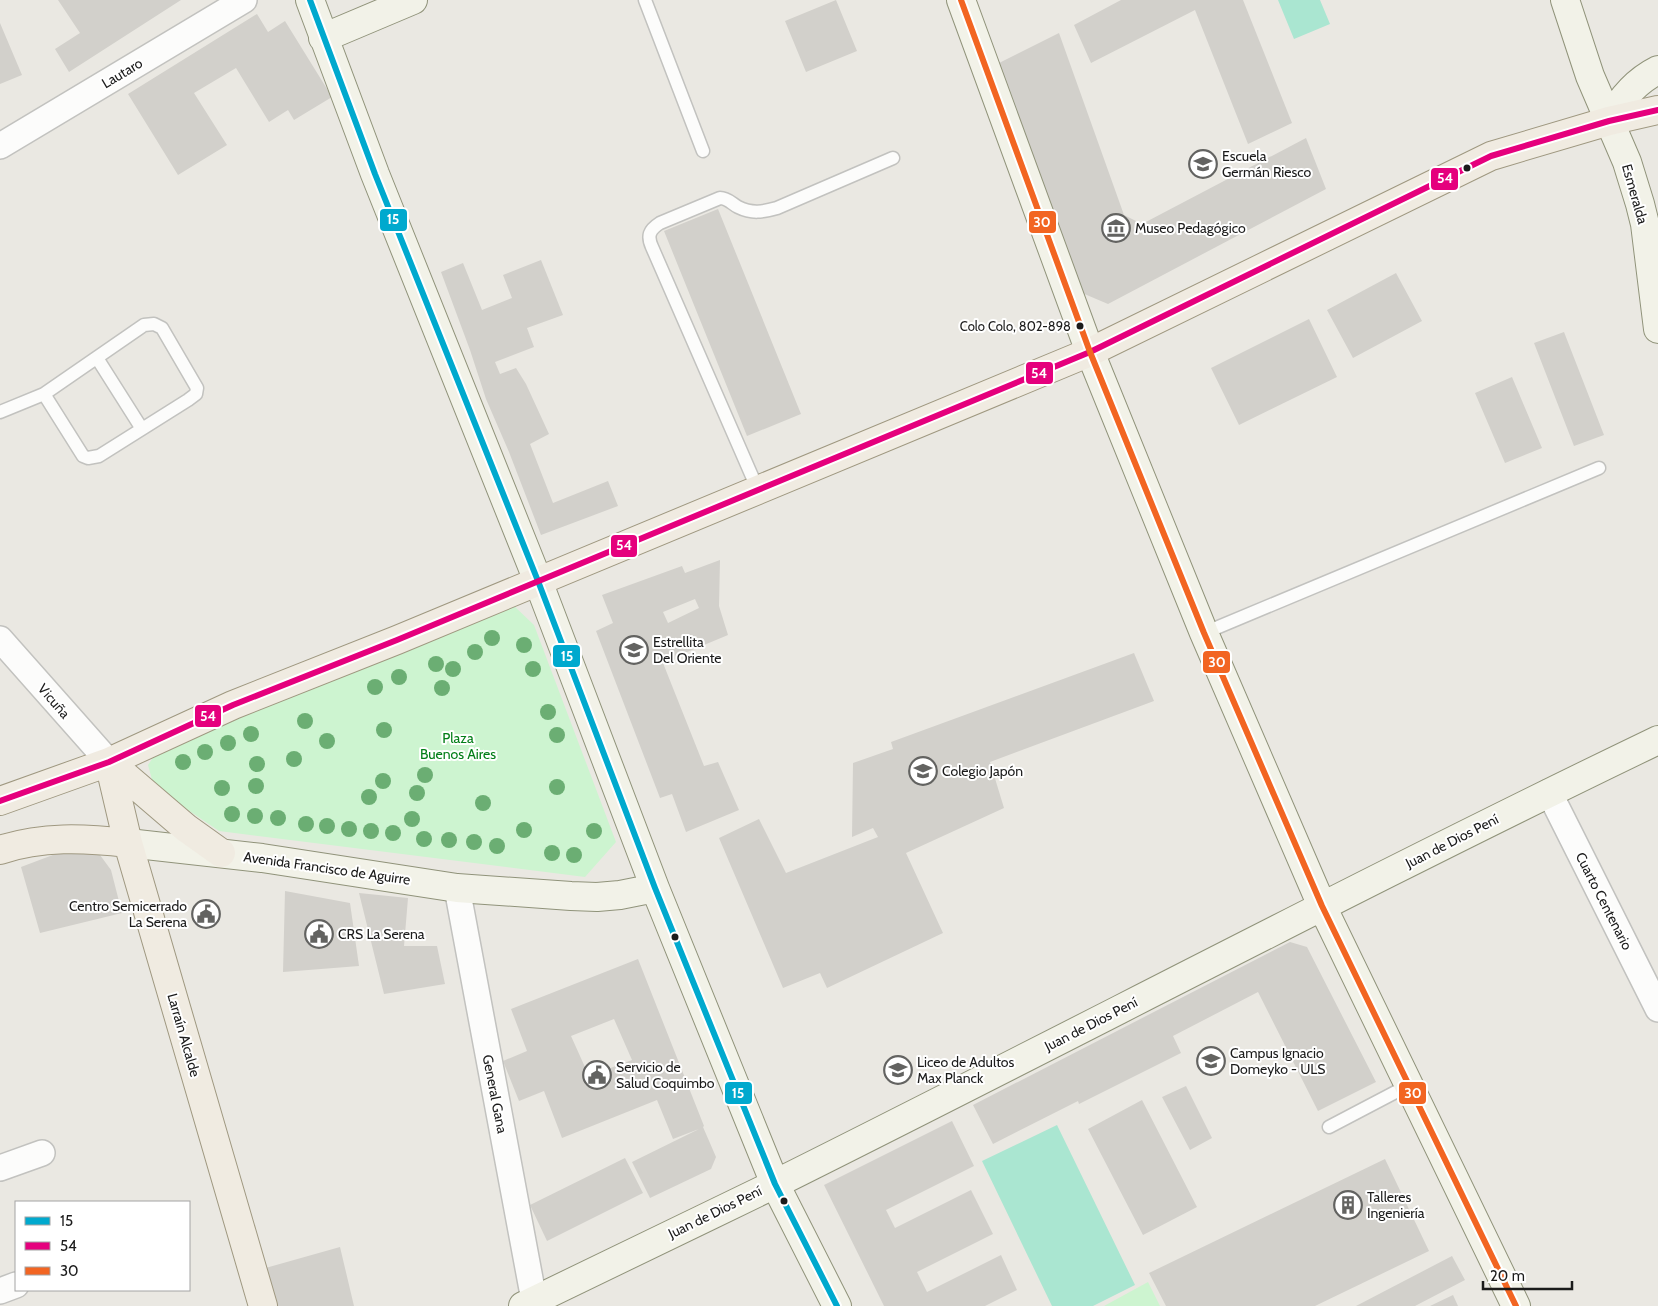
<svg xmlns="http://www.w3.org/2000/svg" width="1658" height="1306" font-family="Cabin,sans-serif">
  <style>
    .park { fill: #cdf4d0 }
    .pitch { fill: #aae6d1 }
    .building { fill: #d2d0cb; fill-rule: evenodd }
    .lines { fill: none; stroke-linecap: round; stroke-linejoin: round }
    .lane-casing { stroke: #c2c2bf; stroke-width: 15 }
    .street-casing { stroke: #c2c2bf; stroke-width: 28 }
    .secondary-casing { stroke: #90937a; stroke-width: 30 }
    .primary-casing { stroke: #9f9880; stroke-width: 30 }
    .lane { stroke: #fcfcfb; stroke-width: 12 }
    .street { stroke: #fcfcfb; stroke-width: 25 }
    .secondary { stroke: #f2f2e8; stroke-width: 28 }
    .primary { stroke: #f0ebe1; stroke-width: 28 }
    .bus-1-casing { stroke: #fff; stroke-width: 10 }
    .bus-2-casing { stroke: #fff; stroke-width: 10 }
    .bus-3-casing { stroke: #fff; stroke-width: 10 }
    .bus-1 { stroke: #00a9ce; stroke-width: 6 }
    .bus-2 { stroke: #e5007d; stroke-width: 6 }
    .bus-3 { stroke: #f26522; stroke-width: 6 }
    .tree { fill: #6bae73 }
    .bus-dot { fill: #1b1b1b; stroke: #fff; stroke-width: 2 }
    .labels { text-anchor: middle; stroke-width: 4; stroke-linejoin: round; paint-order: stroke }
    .bus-label { font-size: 13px; fill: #1b1b1b; stroke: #fff; text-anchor: end }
    .street-label { font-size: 14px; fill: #1b1b1b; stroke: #fff }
    .poi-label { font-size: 14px; fill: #1b1b1b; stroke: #fff; text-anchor: start }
    .park-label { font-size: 14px; fill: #037e18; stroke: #fff }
    .line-badge { stroke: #fff; stroke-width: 2 }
    .badge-label { font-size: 14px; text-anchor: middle; font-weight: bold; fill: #fff }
  </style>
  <rect width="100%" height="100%" fill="#eae8e2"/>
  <path class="park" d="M512,604L534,625L616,842L585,877L219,831L154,787L148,765L160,747Z
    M1148,1282L1160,1306H1104Z"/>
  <path class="pitch" d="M1278,0H1320L1330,24L1294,39Z
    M1057,1125L1135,1285L1093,1306H1052L982,1161Z"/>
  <path class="building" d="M58,0H181L69,72L55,49L80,33Z
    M836,0L857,51L806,72L785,21Z
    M1121,0H1243L1292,123L1248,144L1195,10L1091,63L1074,25Z
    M257,14L268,32L285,21L332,97L294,120L288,110L269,122L236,68L194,93L227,145L178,175L128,94Z
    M0,23L22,75L0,84Z
    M1059,33L1124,215L1142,224L1306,138L1326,189L1108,304L1075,290L997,64Z
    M718,209L801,414L747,436L664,231Z
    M541,260L563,315L527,328L534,347L495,362L500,374L516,368L526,384L549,434L530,444L553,503L608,481L618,506L541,535L509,452L486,399L470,350L441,272L463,263L482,310L512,298L503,275Z
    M1396,273L1422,321L1353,358L1327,310Z
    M1309,319L1337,377L1239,425L1211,368Z
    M1564,332L1604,435L1574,446L1534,343Z
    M1512,377L1542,448L1505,463L1475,393Z
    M720,560L719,606L728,635L680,655V658L663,663L704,766L718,762L739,810L686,832L672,794L660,798L596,631L613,623L602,595L682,566L685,573ZM695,599L699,608L668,623L663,612Z
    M1134,653L1154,701L990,762L1004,808L906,853L943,933L827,988L820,973L783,988L719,838L759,819L786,873L878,837L873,828L852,837L853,763L893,749L891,742Z
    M66,850L100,855L111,870L122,913L40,933L21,867Z
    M285,891L350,903L359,966L283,972Z
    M359,893L408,898L404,946H437L445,984L384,994Z
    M1290,942L1307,947L1376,1082L1318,1111L1258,992L1173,1036L1181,1053L1079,1104L1078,1101L993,1144L973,1105Z
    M638,959L704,1126L703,1127L716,1157L711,1169L650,1198L632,1162L699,1129L673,1139L657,1100L562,1138L544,1091L519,1101L503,1061L527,1051L511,1009ZM614,1019L632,1060L589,1076L571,1036Z
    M1186,1086L1212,1138L1190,1150L1162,1097Z
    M1142,1100L1197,1207L1143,1235L1088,1129Z
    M952,1121L974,1166L886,1210L895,1228L971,1190L993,1234L917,1272L927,1292L1001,1255L1017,1290L985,1306H884L824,1185Z
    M625,1158L643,1193L547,1241L530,1205Z
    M1385,1159L1429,1251L1315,1306H1166L1149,1273Z
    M340,1247L354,1306H273L262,1269Z
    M1452,1256L1465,1280L1415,1306H1356Z
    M1453,1295L1458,1306H1430Z"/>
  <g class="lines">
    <defs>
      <path id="lane" d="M645,0L703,151
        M97,358L142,429
        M0,412L44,394L144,325L154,324L162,328L197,388L196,394L188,400L99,456L88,458L83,456L44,394
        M758,490L652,247C647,236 649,230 660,223L720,198C728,198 732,204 738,207C752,214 763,212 777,208L893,158
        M1204,633L1599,468
        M1329,1127L1409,1085"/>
      <path id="street" d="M0,146L244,0
        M0,639L109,762
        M1549,792L1658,1009
        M457,888L534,1300
        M0,1168L42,1153
        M0,1291L16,1285"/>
      <path id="secondary" d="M310,0L375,174L538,581L655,888L775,1184L837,1306
        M961,0L1090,352L1204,633L1322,906L1516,1306
        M1565,0L1590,76L1627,162L1640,204L1645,224L1658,329
        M323,38L413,0
        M1609,121C1620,100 1636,81 1658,70
        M128,843L262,858L457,888L571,896L597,897L620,895L655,888
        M523,1306C606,1265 691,1225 775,1184C1070,1037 1361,883 1658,740"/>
      <path id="primary" d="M109,762L128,843L263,1306
        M109,762L186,828L221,853
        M0,801L109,762L233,705L397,640L1090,352L1491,156L1609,121L1658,110
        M0,850C42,836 84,838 128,843"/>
    </defs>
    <use href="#lane" class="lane-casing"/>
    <use href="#street" class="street-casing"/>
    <use href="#secondary" class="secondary-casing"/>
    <use href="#primary" class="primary-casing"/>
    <use href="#lane" class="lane"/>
    <use href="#street" class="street"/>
    <use href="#secondary" class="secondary"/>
    <use href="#primary" class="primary"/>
    <defs>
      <path id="bus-1" d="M310,0L375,174L538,581L655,888L775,1184L837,1306"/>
      <path id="bus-2" d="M0,801L109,762L233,705L397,640L1090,352L1491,156L1609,121L1658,110"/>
      <path id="bus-3" d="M961,0L1090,352L1204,633L1322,906L1516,1306"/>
    </defs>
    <use href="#bus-1" class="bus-1-casing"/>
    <use href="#bus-2" class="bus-2-casing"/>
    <use href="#bus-3" class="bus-3-casing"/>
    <use href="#bus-1" class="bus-1"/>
    <use href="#bus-2" class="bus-2"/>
    <use href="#bus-3" class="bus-3"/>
  </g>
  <g class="tree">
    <circle cx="492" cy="638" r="8"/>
    <circle cx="524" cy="645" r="8"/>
    <circle cx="475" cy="652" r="8"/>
    <circle cx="436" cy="664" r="8"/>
    <circle cx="453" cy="669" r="8"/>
    <circle cx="533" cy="669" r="8"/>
    <circle cx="399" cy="677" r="8"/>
    <circle cx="375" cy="687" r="8"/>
    <circle cx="442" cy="688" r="8"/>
    <circle cx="548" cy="712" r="8"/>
    <circle cx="305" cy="721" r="8"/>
    <circle cx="384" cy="730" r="8"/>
    <circle cx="251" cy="734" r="8"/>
    <circle cx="557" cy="735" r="8"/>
    <circle cx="327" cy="741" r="8"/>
    <circle cx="228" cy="743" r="8"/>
    <circle cx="205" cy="752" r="8"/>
    <circle cx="294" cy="759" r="8"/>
    <circle cx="183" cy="762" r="8"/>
    <circle cx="257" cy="764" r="8"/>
    <circle cx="425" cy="775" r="8"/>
    <circle cx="383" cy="781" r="8"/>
    <circle cx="256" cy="786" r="8"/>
    <circle cx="557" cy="787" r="8"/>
    <circle cx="222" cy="788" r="8"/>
    <circle cx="417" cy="793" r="8"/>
    <circle cx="369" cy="797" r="8"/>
    <circle cx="483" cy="803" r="8"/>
    <circle cx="232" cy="814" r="8"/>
    <circle cx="255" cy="816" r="8"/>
    <circle cx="278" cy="818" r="8"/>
    <circle cx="412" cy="819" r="8"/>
    <circle cx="306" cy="824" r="8"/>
    <circle cx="327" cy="826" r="8"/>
    <circle cx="349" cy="829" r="8"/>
    <circle cx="524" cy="830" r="8"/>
    <circle cx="371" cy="831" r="8"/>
    <circle cx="594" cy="831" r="8"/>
    <circle cx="393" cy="833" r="8"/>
    <circle cx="424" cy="839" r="8"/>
    <circle cx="449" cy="840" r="8"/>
    <circle cx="474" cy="842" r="8"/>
    <circle cx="497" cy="846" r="8"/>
    <circle cx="552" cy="853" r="8"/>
    <circle cx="574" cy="855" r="8"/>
  </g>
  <defs>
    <symbol id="school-ring" viewBox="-11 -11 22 22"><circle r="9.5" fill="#fff" stroke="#636361" stroke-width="1.5"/><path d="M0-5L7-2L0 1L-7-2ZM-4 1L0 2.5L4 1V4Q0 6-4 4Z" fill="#636361"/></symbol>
    <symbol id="museum-ring" viewBox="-11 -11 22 22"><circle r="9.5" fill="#fff" stroke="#636361" stroke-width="1.5"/><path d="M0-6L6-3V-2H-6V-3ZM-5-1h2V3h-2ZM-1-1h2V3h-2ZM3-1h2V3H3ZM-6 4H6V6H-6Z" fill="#636361"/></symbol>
    <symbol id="civic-ring" viewBox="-11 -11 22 22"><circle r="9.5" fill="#fff" stroke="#636361" stroke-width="1.5"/><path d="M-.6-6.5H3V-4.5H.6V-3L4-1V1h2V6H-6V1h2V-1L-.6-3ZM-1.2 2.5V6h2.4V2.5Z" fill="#636361"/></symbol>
    <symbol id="university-ring" viewBox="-11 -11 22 22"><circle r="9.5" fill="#fff" stroke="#636361" stroke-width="1.5"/><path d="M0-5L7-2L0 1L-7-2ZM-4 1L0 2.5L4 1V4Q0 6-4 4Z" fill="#636361"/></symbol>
    <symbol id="building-ring" viewBox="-11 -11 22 22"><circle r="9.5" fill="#fff" stroke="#636361" stroke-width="1.5"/><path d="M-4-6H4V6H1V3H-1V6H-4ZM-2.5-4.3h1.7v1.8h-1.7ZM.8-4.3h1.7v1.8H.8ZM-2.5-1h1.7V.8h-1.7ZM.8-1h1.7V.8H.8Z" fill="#636361"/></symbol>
  </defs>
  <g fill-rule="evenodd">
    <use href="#school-ring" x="1187" y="148" width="32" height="32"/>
    <use href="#museum-ring" x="1100" y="212" width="32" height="32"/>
    <use href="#school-ring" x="618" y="634" width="32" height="32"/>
    <use href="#school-ring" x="907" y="755" width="32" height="32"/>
    <use href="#civic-ring" x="190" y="898" width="32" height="32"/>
    <use href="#civic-ring" x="303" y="918" width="32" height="32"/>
    <use href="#university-ring" x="1195" y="1045" width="32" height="32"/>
    <use href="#school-ring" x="882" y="1054" width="32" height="32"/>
    <use href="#civic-ring" x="581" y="1059" width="32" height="32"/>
    <use href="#building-ring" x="1332" y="1189" width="32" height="32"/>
  </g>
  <g class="bus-dot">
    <circle cx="1467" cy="168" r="4.5"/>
    <circle cx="1080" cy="326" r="4.5"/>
    <circle cx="675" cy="937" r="4.5"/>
    <circle cx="784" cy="1201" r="4.5"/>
  </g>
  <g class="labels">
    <g class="bus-label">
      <text x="1071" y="331">Colo Colo, 802-898</text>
    </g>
    <g class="street-label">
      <text transform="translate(122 73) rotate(-31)" y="5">Lautaro</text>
      <text transform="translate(1635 194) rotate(74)" y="5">Esmeralda</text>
      <text transform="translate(54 701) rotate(49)" y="5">Vicuña</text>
      <text transform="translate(1452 841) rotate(-27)" y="5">Juan de Dios Pení</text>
      <text transform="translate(327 868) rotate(8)" y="5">Avenida Francisco de Aguirre</text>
      <text transform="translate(1604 901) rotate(63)" y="5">Cuarto Centenario</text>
      <text transform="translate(1091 1024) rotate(-27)" y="5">Juan de Dios Pení</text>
      <text transform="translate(184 1035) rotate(74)" y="5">Larraín Alcalde</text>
      <text transform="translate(495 1094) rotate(79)" y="5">General Gana</text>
      <text transform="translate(715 1212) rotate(-26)" y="5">Juan de Dios Pení</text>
    </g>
    <g class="poi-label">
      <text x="1222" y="161">Escuela<tspan x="1222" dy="16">Germán Riesco</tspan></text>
      <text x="1135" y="233">Museo Pedagógico</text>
      <text x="653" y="647">Estrellita<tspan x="653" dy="16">Del Oriente</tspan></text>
      <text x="942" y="776">Colegio Japón</text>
      <text x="187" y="911" text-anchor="end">Centro Semicerrado<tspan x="187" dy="16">La Serena</tspan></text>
      <text x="338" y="939">CRS La Serena</text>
      <text x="1230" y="1058">Campus Ignacio<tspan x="1230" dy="16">Domeyko - ULS</tspan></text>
      <text x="917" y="1067">Liceo de Adultos<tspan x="917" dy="16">Max Planck</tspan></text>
      <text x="616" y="1072">Servicio de<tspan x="616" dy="16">Salud Coquimbo</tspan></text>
      <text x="1367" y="1202">Talleres<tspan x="1367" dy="16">Ingeniería</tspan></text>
    </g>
    <g class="park-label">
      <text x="458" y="743">Plaza<tspan x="458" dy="16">Buenos Aires</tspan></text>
    </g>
  </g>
  <g class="line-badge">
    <rect x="1430" y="167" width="29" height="24" rx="5" fill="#e5007d"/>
    <rect x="379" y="208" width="29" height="24" rx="5" fill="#00a9ce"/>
    <rect x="1028" y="210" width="29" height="24" rx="5" fill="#f26522"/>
    <rect x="1025" y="361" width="29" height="24" rx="5" fill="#e5007d"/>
    <rect x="610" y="534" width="28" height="24" rx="5" fill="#e5007d"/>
    <rect x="552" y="644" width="29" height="24" rx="5" fill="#00a9ce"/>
    <rect x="1202" y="650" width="29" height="24" rx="5" fill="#f26522"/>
    <rect x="194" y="704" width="28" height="24" rx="5" fill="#e5007d"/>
    <rect x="1398" y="1081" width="29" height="24" rx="5" fill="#f26522"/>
    <rect x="724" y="1081" width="29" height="24" rx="5" fill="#00a9ce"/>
  </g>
  <g class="badge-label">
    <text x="1445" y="183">54</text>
    <text x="393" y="224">15</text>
    <text x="1042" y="227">30</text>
    <text x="1039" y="378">54</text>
    <text x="624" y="550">54</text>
    <text x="567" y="661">15</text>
    <text x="1217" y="667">30</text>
    <text x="208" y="721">54</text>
    <text x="1413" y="1098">30</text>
    <text x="738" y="1098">15</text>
  </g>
  <rect x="15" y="1201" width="175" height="90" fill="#ffffff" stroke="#a4a4a4"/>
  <rect x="25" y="1217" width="25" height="8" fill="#00a9ce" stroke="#a4a4a4"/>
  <text x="60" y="1226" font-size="15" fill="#1b1b1b">15</text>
  <rect x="25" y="1242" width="25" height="8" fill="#e5007d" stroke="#a4a4a4"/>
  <text x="60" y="1251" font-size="15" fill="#1b1b1b">54</text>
  <rect x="25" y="1267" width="25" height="8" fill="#f26522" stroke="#a4a4a4"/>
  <text x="60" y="1276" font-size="15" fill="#1b1b1b">30</text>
  <path d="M1483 1281v8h89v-8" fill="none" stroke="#1b1b1b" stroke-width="2.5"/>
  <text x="1490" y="1281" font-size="15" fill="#1b1b1b" stroke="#ffffff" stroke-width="4" paint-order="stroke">20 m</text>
</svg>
